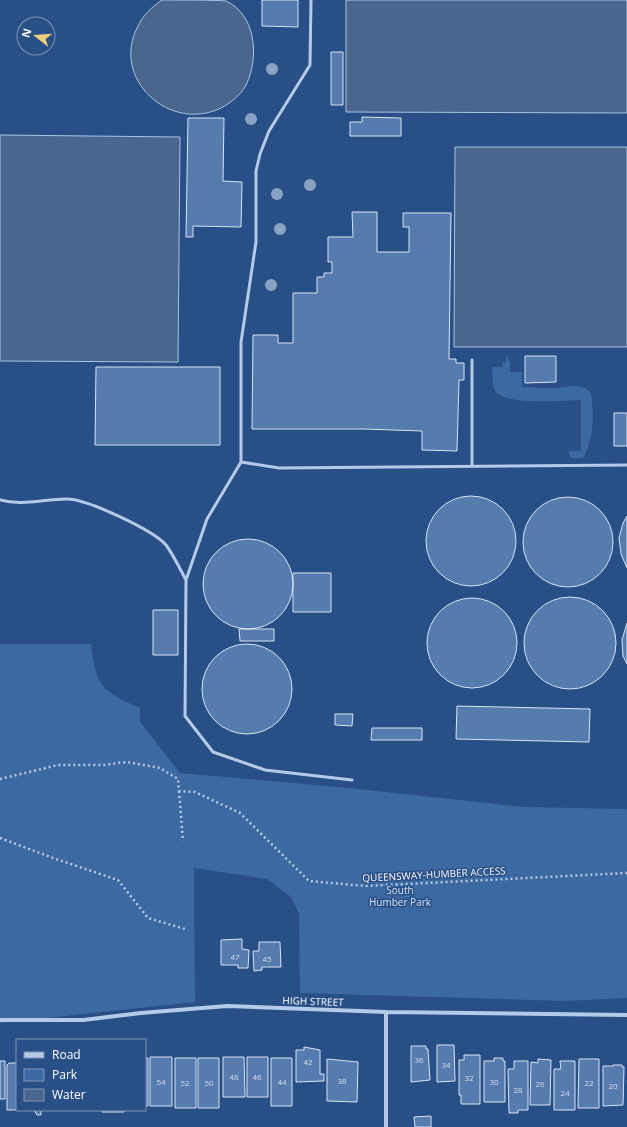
<svg xmlns="http://www.w3.org/2000/svg" width="627" height="1127" font-family="'Open Sans',sans-serif">
  <style>
    .green { fill: #3d69a2 }
    .water { fill: #4a668c; stroke: #a8c5e8 }
    .building { fill: #557baf; stroke: #d7e5f6 }
    .lines { fill: none; stroke-linecap: round; stroke-linejoin: round }
    .path { stroke: #b3cae8; stroke-width: 2.5; stroke-dasharray: 2 3; stroke-linecap: butt }
    .lane { stroke: #b3cae8; stroke-width: 3 }
    .street { stroke: #b3cae8; stroke-width: 4 }
    .tree { fill: #88a2c4 }
    .labels { text-anchor: middle; stroke-width: 3; stroke-linejoin: round; paint-order: stroke }
    .number-label { font-size: 8px; fill: #d4deeb }
    .street-label { font-size: 10px; fill: #fff; stroke: #284f86 }
    .park-label { font-size: 10px; fill: #d7e5f6; stroke: #284f86 }
  </style>
  <rect width="100%" height="100%" fill="#284f86"/>
  <path class="green" d="M506,354L510,363V372H522V387C533,387 544,389 555,388C568,387 581,382 591,393C594,415 594,439 583,458H571L568,451H581V400C563,400 502,407 494,389C492,382 493,374 492,367H503L502,363H506Z
    M0,644H91C96,686 101,691 140,708V722L180,773L349,788L525,807L627,809V998L564,1001L300,993L299,914L291,897L267,879L194,868L195,1002L0,1023Z"/>
  <path class="water" d="M162,0C172,0 220,0 226,1C256,15 259,56 247,83C242,94 232,102 221,108C169,133 110,78 138,26C143,15 152,7 162,0Z
    M346,0H627V113L346,112Z
    M0,135L180,137L178,362L0,361Z
    M455,147H627V347H454Z"/>
  <path class="building" d="M262,0H298V27L262,26Z
    M331,52H343V105H331Z
    M362,117L401,118V136H350V122H362Z
    M188,118H224L223,181L242,182L241,227L193,226V237H186Z
    M352,212H377V252H409V227H403V213H451L449,359H456V363H464V380H459L457,451L422,450V431L363,429H252L253,335H278V343H293V293H317V277H324V273H332V262H328V237H353Z
    M525,356H556V382L525,383Z
    M96,367H220V445H95Z
    M614,413H627V446H614Z
    M426 541a45 45 0 1 1 90 0a45 45 0 1 1-90 0Z
    M523 542a45 45 0 1 1 90 0a45 45 0 1 1-90 0Z
    M627,516V568L621,554L619,538L623,523Z
    M203 584a45 45 0 1 1 90 0a45 45 0 1 1-90 0Z
    M293,573H331V612H293Z
    M524 643a46 46 0 1 1 92 0a46 46 0 1 1-92 0Z
    M427 643a45 45 0 1 1 90 0a45 45 0 1 1-90 0Z
    M153,610H178V655H153Z
    M627,623V664L623,656L622,640Z
    M239,629H274V641H240Z
    M202 689a45 45 0 1 1 90 0a45 45 0 1 1-90 0Z
    M457,706L590,709L589,742L456,739Z
    M335,714H353L352,726L335,725Z
    M372,728H422V740H371Z
    M242,939V949L249,950L248,968H238V965H221V940Z
    M259,942H280L281,967H262V970L254,971L253,951H259Z
    M437,1045H454L455,1081L437,1082Z
    M411,1046H426V1049H428L430,1080L411,1082Z
    M304,1047L320,1050V1074H324V1081L296,1082V1050H304Z
    M464,1055H480V1104H461V1095H459V1060H464Z
    M150,1057H172V1106H150Z
    M223,1057H244L245,1097H223Z
    M247,1057H268V1097H247Z
    M145,1058H148V1106H145Z
    M175,1058H196V1108H175Z
    M198,1058H219V1108H198Z
    M271,1058H292V1106H271Z
    M494,1058H503V1061H505V1102H484V1061H494Z
    M327,1059L358,1062L357,1102L327,1101Z
    M538,1059L551,1060L550,1105H530L531,1062L538,1063Z
    M579,1059H599V1108H578Z
    M0,1061H5V1099H0Z
    M514,1061H528V1110H518V1113H509L508,1069H514Z
    M560,1061H575V1110H554V1069H561Z
    M9,1063H17V1110H7V1065Z
    M613,1065H622V1067H624L623,1105L603,1106V1066H613Z
    M34,1110H41V1115H37Z
    M102,1110H124V1112H102Z
    M431,1116V1127H415L414,1117Z"/>
  <g class="lines">
    <path class="path" d="M0,779L58,765H103L127,762L160,768L178,779L179,791L195,792L240,813L309,881L365,886L627,873
      M179,791L183,841
      M0,838L53,858L118,880L148,918L185,929"/>
    <path class="lane" d="M311,0L310,65L269,131L260,154L256,171V242L241,342V462L207,519L186,580L185,716L213,752L265,770L352,780
      M472,360V466
      M241,462L279,468L627,465
      M0,500C22,506 44,499 67,499C87,499 153,530 166,545C174,556 180,569 186,580"/>
    <path class="street" d="M386,1012V1127
      M0,1020H83L141,1013L227,1006L386,1012L627,1015"/>
  </g>
  <g class="tree">
    <circle cx="272" cy="69" r="6"/>
    <circle cx="251" cy="119" r="6"/>
    <circle cx="310" cy="185" r="6"/>
    <circle cx="277" cy="194" r="6"/>
    <circle cx="280" cy="229" r="6"/>
    <circle cx="271" cy="285" r="6"/>
  </g>
  <g class="labels">
    <g class="number-label">
      <text x="235" y="960">47</text>
      <text x="267" y="962">45</text>
      <text x="419" y="1063">36</text>
      <text x="308" y="1065">42</text>
      <text x="446" y="1068">34</text>
      <text x="234" y="1080">48</text>
      <text x="257" y="1080">46</text>
      <text x="469" y="1081">32</text>
      <text x="342" y="1084">38</text>
      <text x="161" y="1085">54</text>
      <text x="282" y="1085">44</text>
      <text x="494" y="1085">30</text>
      <text x="185" y="1086">52</text>
      <text x="209" y="1086">50</text>
      <text x="589" y="1086">22</text>
      <text x="540" y="1087">26</text>
      <text x="613" y="1089">20</text>
      <text x="518" y="1093">28</text>
      <text x="565" y="1096">24</text>
    </g>
    <g class="street-label">
      <text transform="translate(434 874) rotate(-3)" y="4">QUEENSWAY-HUMBER ACCESS</text>
      <text transform="translate(313 1001) rotate(2)" y="4">HIGH STREET</text>
    </g>
    <g class="park-label">
      <text x="400" y="894">South<tspan x="400" dy="12">Humber Park</tspan></text>
    </g>
  </g>
  <rect x="16" y="1039" width="130" height="72" fill="#284f86" stroke="#7e95b6"/>
  <rect x="24" y="1052" width="20" height="6" fill="#b3cae8" stroke="#7e95b6"/>
  <text x="52" y="1059" font-size="12" fill="#ffffff">Road</text>
  <rect x="24" y="1069" width="20" height="12" fill="#3d69a2" stroke="#7e95b6"/>
  <text x="52" y="1079" font-size="12" fill="#ffffff">Park</text>
  <rect x="24" y="1089" width="20" height="12" fill="#4a668c" stroke="#7e95b6"/>
  <text x="52" y="1099" font-size="12" fill="#ffffff">Water</text>
  <g transform="translate(36 36) rotate(287)"><circle r="19" fill="#284f86" stroke="#7e95b6"/>
  <path d="M0-3L7 15L0 10L-7 15Z" fill="#efcf7a"/>
  <text y="-6" font-size="11" font-weight="bold" text-anchor="middle" fill="#ffffff">N</text>
  </g>
</svg>
